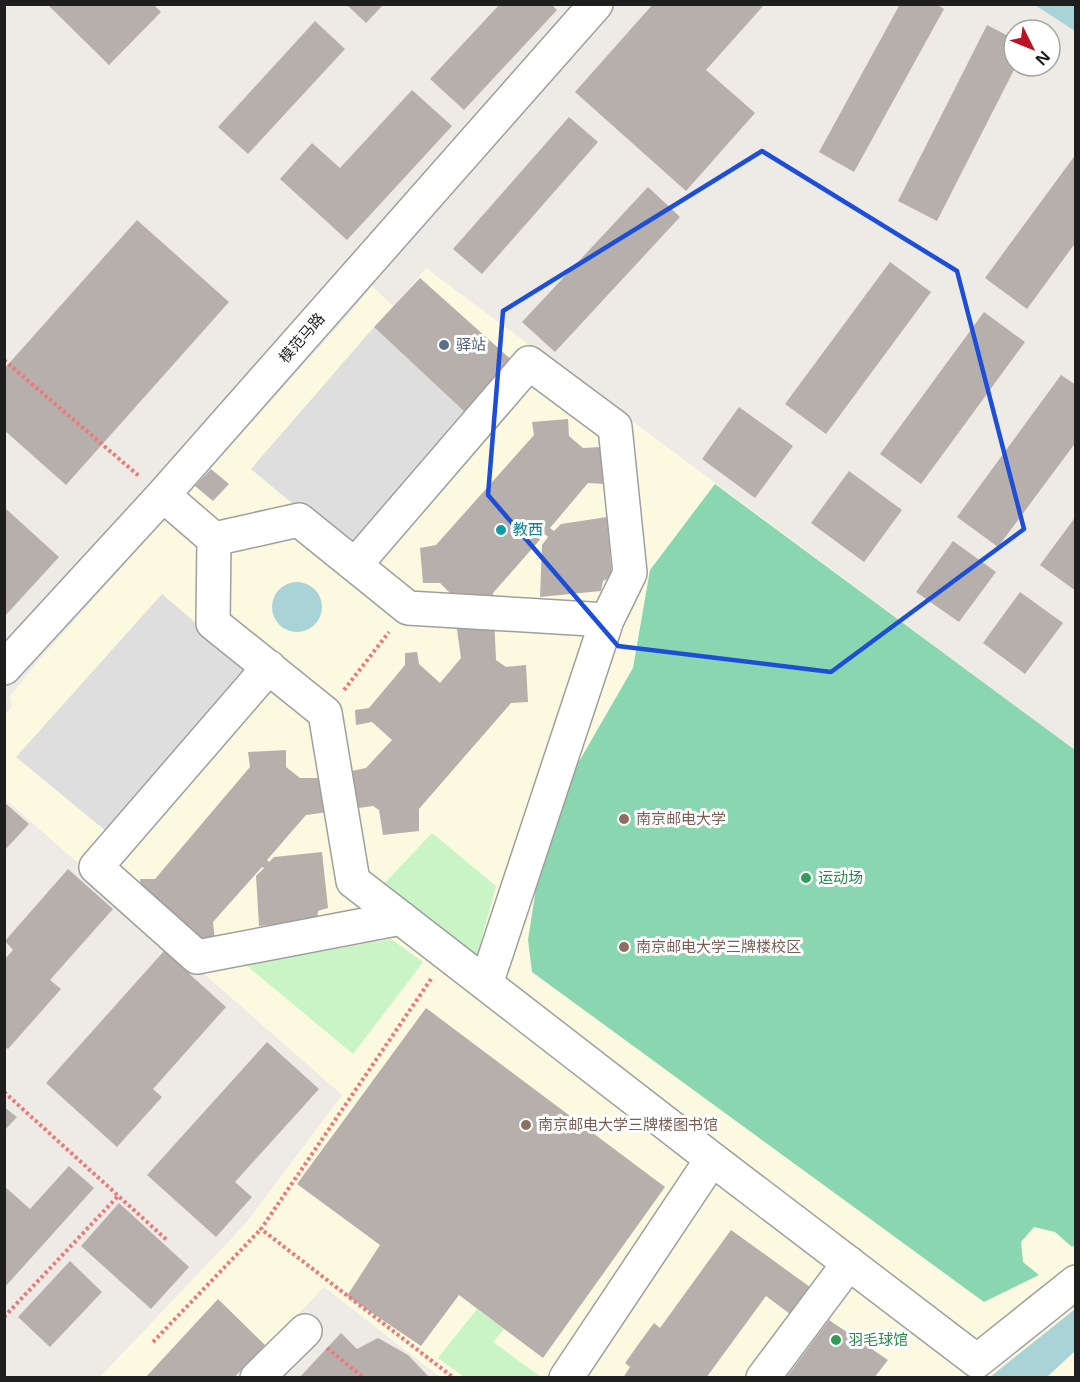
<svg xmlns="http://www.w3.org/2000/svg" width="1080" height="1382" font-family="'Noto Sans','Noto Sans SC',sans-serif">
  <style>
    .education { fill: #fcf9e1 }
    .park { fill: #c8f4c6 }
    .pitch { fill: #8ad6b0 }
    .parking { fill: #dedede }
    .water { fill: #aad3d8 }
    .building { fill: #b7afab }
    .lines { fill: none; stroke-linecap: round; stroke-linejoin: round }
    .minor-casing { stroke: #9f9f9f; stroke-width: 36 }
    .path { stroke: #ed7879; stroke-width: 4; stroke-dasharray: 3 3; stroke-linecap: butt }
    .minor { stroke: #fff; stroke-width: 33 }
    .marked { fill: none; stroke: #1d4ed8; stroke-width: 4.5; stroke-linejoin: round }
    .service-dot { fill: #5c6f8a; stroke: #fff; stroke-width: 2 }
    .culture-dot { fill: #0f9aa8; stroke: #fff; stroke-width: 2 }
    .education-dot { fill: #8d6e63; stroke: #fff; stroke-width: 2 }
    .leisure-dot { fill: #2e9e5b; stroke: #fff; stroke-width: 2 }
    .labels { text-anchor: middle; stroke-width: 6; stroke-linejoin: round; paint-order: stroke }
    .street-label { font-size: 15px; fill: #1e1e1e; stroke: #fff }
    .service-label { font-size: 15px; fill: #4e5e75; stroke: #fff; text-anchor: start }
    .culture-label { font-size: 15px; fill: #0d838f; stroke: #fff; text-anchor: start }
    .education-label { font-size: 15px; fill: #785e54; stroke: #fff; text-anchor: start }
    .leisure-label { font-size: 15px; fill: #27864d; stroke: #fff; text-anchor: start }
  </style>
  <rect width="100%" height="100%" fill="#eeeae5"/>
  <path class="education" d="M426,268L1075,750V1377H440L324,1287L238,1377H100L246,1223L342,1095L5,799V715L12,706L10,696L39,660L350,313L372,286L394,307Z"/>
  <path class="park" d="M432,833L496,886L476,959L381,887Z
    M391,939L423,962L353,1054L246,965Z
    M477,1309L504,1329L493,1342L541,1377H464L438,1358Z"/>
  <path class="pitch" d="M715,484L1075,750V1244L1072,1247L1055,1232L1034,1227L1021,1242L1023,1262L1039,1275L984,1302L532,972L528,940L547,817L633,668L650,570Z"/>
  <path class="parking" d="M374,327L468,415L353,554L251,469Z
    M162,594L246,666L107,832L16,757Z"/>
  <path class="water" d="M1035,5H1075V31Z
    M272 607a25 25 0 1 1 50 0a25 25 0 1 1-50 0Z
    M1075,1309V1351L1047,1377H990Z"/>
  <path class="building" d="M47,4H153L161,12L109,65Z
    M346,4H384L366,23Z
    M500,4H551L557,10L464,110L430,79Z
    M653,4H765L706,70L755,113L686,191L575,92Z
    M900,4H936L944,9L854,172L819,152Z
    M315,21L345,49L248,154L218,127Z
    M987,25L1014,39V66H1016L937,221L898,201Z
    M412,90L452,126L347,240L280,179L312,143L340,168Z
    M569,117L598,142L482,274L453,249Z
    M1076,154V242L1027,309L985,278Z
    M648,187L680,217L555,352L522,322Z
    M137,220L229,302L66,485L4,430V369Z
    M890,262L931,292L826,434L785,404Z
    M420,278L514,362L468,415L374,327Z
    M984,312L1025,342L921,484L880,454Z
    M1061,375L1076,385V442L998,547L957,517Z
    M739,407L793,446L755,498L702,459Z
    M568,419L569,436L583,448L601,447L605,484L588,483L550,528L554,531L561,524L607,517L612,577L603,581L601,591L540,597L542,545L548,537L545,534L493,593L496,660L506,667L526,665L528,702L511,703L419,809V831L383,835L379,810L373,806L306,815L267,860L269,862L274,857L322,852L328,908L318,911L317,921L259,926L256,876L264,868L262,867L213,922L215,941L173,946L143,916L140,879H155L250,767L248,752L286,750V767L300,778H317L366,768L392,740L372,722L356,725L355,710L369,708L405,665V653L417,652L419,664L440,683L461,658L452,595L440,583H423L420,548L436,545L534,435L532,422Z
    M211,469L229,484L213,501L195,486Z
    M849,471L902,510L864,562L811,523Z
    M4,507L59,557L4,617Z
    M1076,516V591L1040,565Z
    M953,541L996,572L959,622L916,592Z
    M1020,592L1063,623L1025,674L983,643Z
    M4,802L29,824L4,851Z
    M68,869L113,909L50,980L61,989L8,1049L4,1046V960L13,950L5,941Z
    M164,951L226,1007L153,1089L162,1097L117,1147L46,1083Z
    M426,1008L665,1187L543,1358L459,1295L421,1346L347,1296L380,1245L297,1184Z
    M267,1042L319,1089L235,1182L252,1197L216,1237L147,1175Z
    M4,1107L17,1117L4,1131Z
    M69,1166L94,1188L4,1288V1186L30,1209Z
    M119,1203L189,1267L151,1309L81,1246Z
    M731,1230L810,1287L790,1314L766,1296L706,1378H623L630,1367L625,1363L640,1342L654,1323L660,1328Z
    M70,1261L102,1292L50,1347L18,1317Z
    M218,1299L265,1345L234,1378H145Z
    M829,1320L888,1360L874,1378H786Z
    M341,1333L357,1349L378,1338L408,1355L430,1378H299Z"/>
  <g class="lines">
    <defs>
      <path id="minor" d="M163,495L214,539L213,623L325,713L353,881L712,1159L977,1361L1076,1282
        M214,539L299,520L408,608L607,620L486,984
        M355,565L529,363L615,427L630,573L607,620
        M269,667L96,867L197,957L401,918
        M4,668L163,495L596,4
        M257,1378L305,1331
        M566,1378L712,1159
        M763,1378L849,1263"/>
    </defs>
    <use href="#minor" class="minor-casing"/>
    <path class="path" d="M4,360L139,476
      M344,690L389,632
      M431,979L261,1229L454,1378
      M4,1092L168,1241
      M4,1317L119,1195
      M153,1342L261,1229
      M327,1348L364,1378"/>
    <use href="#minor" class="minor"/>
  </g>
  <path class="marked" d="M762,151L957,271L1024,529L831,672L618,646L488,495L503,311Z"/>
  <circle class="service-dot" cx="444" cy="345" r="6"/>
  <circle class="culture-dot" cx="501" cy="530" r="6"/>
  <g class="education-dot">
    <circle cx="624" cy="819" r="6"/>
    <circle cx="624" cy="947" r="6"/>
    <circle cx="526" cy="1125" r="6"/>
  </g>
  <g class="leisure-dot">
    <circle cx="806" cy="878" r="6"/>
    <circle cx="836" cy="1340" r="6"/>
  </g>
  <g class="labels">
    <g class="street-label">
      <text transform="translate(302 338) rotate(-49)" y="5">模范马路</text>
    </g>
    <g class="service-label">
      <text x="456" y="350">驿站</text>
    </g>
    <g class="culture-label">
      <text x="513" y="535">教西</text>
    </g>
    <g class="education-label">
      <text x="636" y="824">南京邮电大学</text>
      <text x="636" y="952">南京邮电大学三牌楼校区</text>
      <text x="538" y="1130">南京邮电大学三牌楼图书馆</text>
    </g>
    <g class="leisure-label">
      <text x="818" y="883">运动场</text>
      <text x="848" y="1345">羽毛球馆</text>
    </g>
  </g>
  <rect width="1080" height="1382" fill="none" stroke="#1e1e1e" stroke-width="12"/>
  <g transform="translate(1032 48) rotate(133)"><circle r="28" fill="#ffffff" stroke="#a5a5a5" stroke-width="1.5"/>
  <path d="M0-4.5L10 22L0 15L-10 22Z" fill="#ba1325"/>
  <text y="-9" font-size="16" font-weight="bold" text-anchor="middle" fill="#1e1e1e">N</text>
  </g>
</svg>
